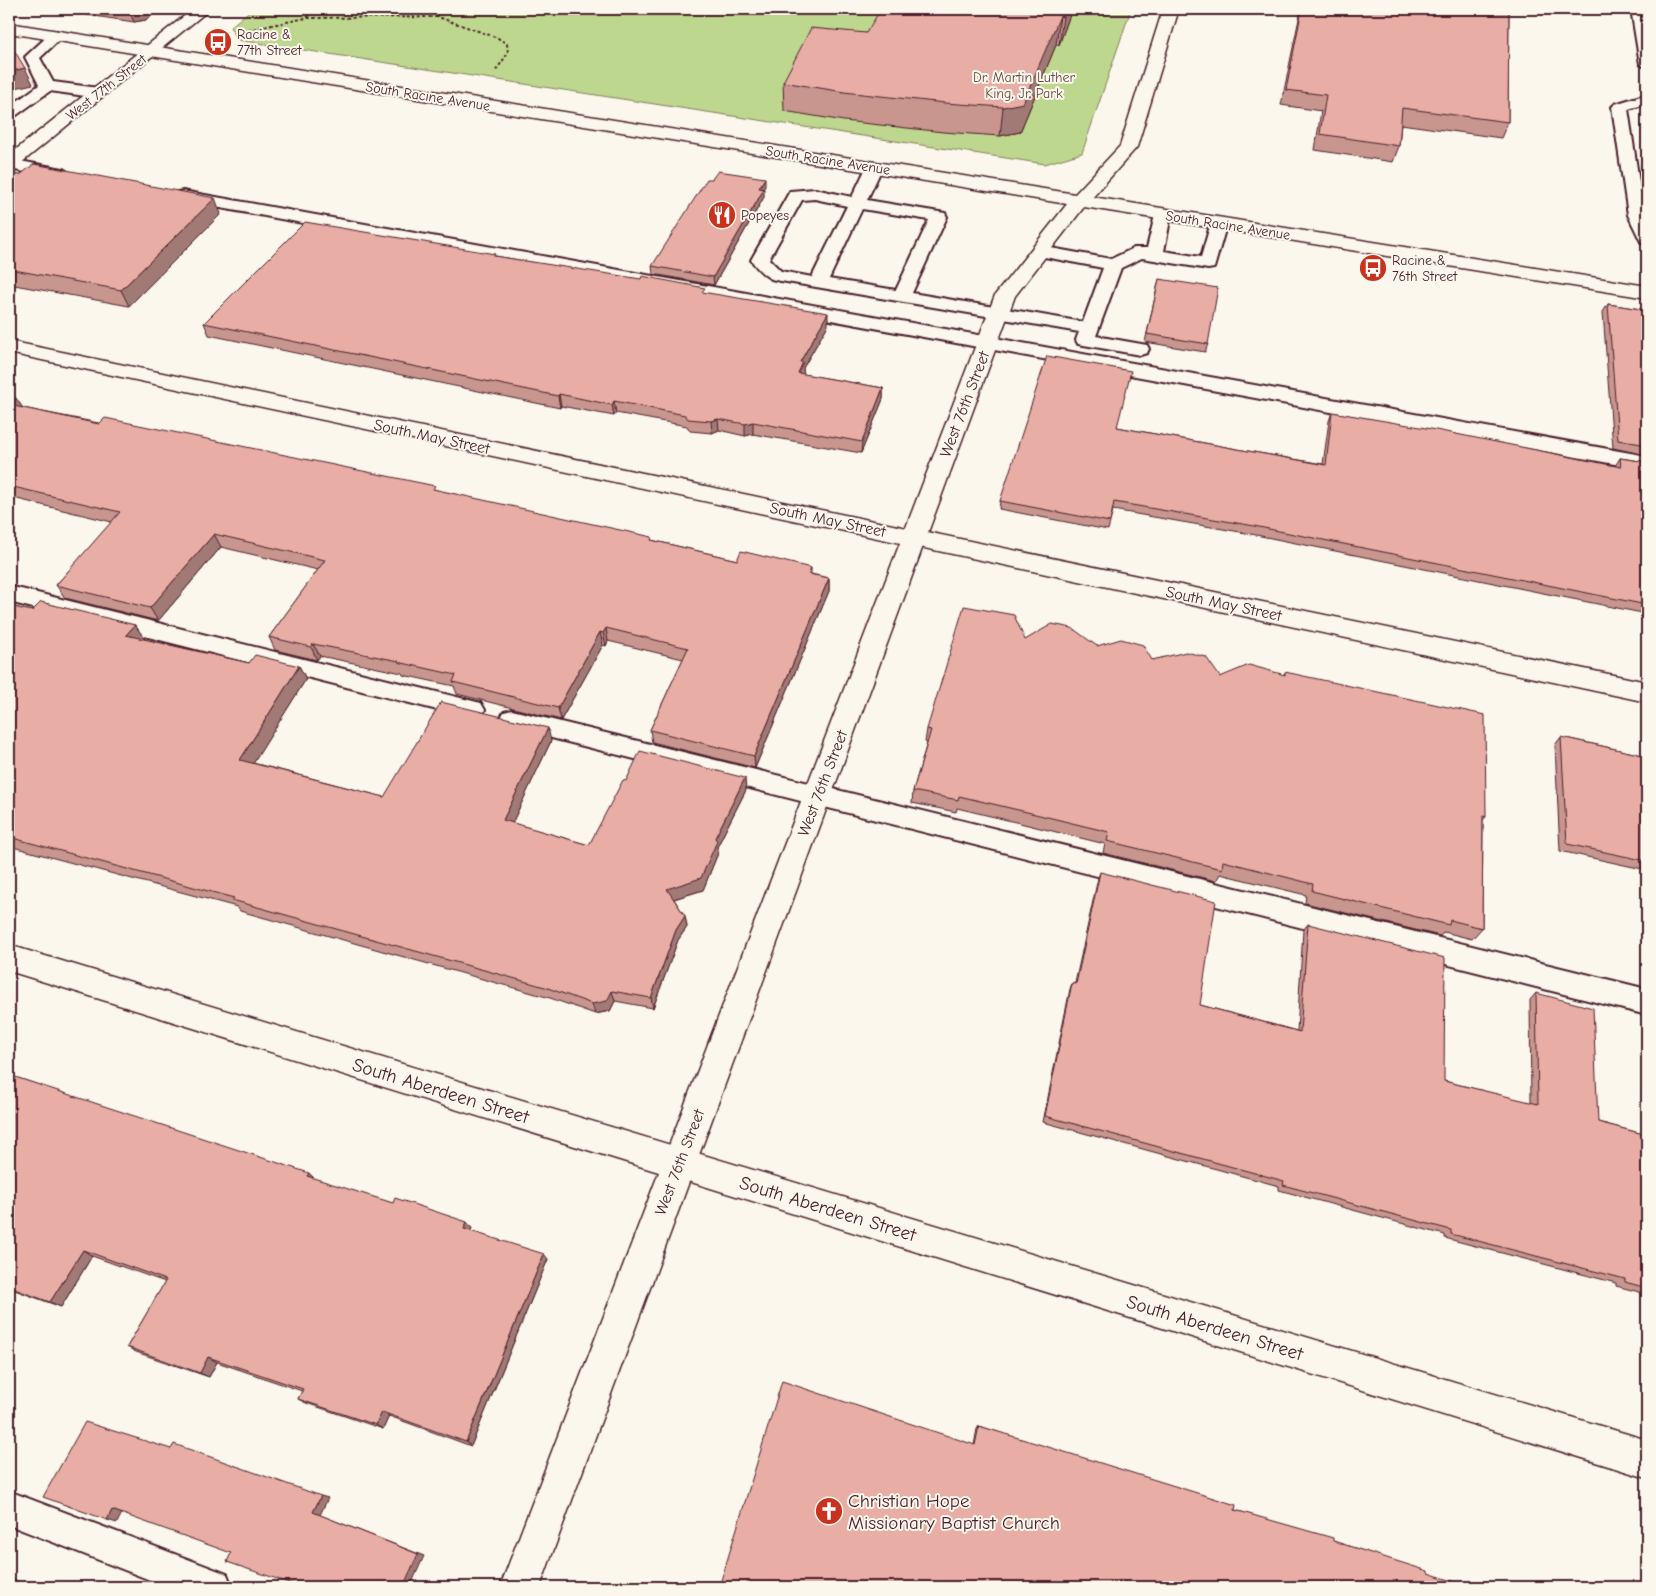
<svg xmlns="http://www.w3.org/2000/svg" width="1656" height="1596" font-family="'Comic Neue',sans-serif">
  <style>
    .green { fill: #bed78e; stroke: #847b5c }
    .lines { fill: none; stroke-linecap: round; stroke-linejoin: round }
    .lane-casing { stroke: #4a1f2b; stroke-width: 4 }
    .street-casing { stroke: #4a1f2b; stroke-width: 3 }
    .secondary-casing { stroke: #4a1f2b; stroke-width: 3 }
    .path { stroke: #4a1f2b; stroke-width: 2; stroke-dasharray: 3 2.5; stroke-linecap: butt }
    .lane { fill: #fbf7ec; fill-rule: evenodd }
    .street { fill: #fbf7ec; fill-rule: evenodd }
    .secondary { fill: #fbf7ec; fill-rule: evenodd }
    .wall { fill: #c8968e; stroke: #4a1f2b }
    .shaded-wall { fill: #a27a74; stroke: #4a1f2b }
    .building { fill: #e8aea5; stroke: #4a1f2b }
    .labels { text-anchor: middle; stroke-width: 4; stroke-linejoin: round; paint-order: stroke }
    .far-poi-label { font-size: 14px; fill: #4a1f2b; stroke: #fbf7ec; text-anchor: start }
    .far-park-label { font-size: 14px; fill: #674d44; stroke: #fbf7ec }
    .far-street-label { font-size: 14px; fill: #4a1f2b; stroke: #fbf7ec }
    .street-label { font-size: 16px; fill: #4a1f2b; stroke: #fbf7ec }
    .near-street-label { font-size: 19px; fill: #4a1f2b; stroke: #fbf7ec }
    .near-poi-label { font-size: 19px; fill: #4a1f2b; stroke: #fbf7ec; text-anchor: start }
  </style>
  <rect width="100%" height="100%" fill="#fbf7ec"/>
  <filter id="ink" filterUnits="userSpaceOnUse"><feTurbulence type="fractalNoise" baseFrequency=".02" numOctaves="2"/><feDisplacementMap in="SourceGraphic" scale="10" xChannelSelector="R" yChannelSelector="G"/><feConvolveMatrix kernelMatrix="1 2 1 2 8 2 1 2 1" color-interpolation-filters="sRGB"/></filter>
  <g filter="url(#ink)">
    <path class="green" d="M252,9H1131L1082,153L1045,164L238,40L230,27Z"/>
    <g class="lines">
      <defs>
        <path id="lane" d="M1631,9H1645L1647,68L1640,64Z
          M57,31L64,35L40,58L53,82L99,88L107,93L99,98L50,91L14,117L9,119V107L39,85L25,57L52,32Z
          M1647,94V104L1628,109L1644,215L1647,221V243L1641,242L1628,215L1612,107L1615,104Z
          M9,159L63,169L71,174L63,179L9,169Z
          M874,163L882,168L867,200L945,213L947,217L912,293L1083,322L1103,268L1034,255L1031,251L1034,247L1040,246L1111,259L1134,248H1147L1155,215L1157,211H1169L1171,215L1164,251L1201,257L1212,219H1224L1227,223L1214,268L1208,269L1142,258L1121,268L1096,336L1147,345L1149,349L1147,353L1140,355L1078,344L1076,340L1079,332L775,280C765,278 757,268 751,260L790,191L815,189L852,197L866,168ZM815,199L847,206L812,277L781,271L769,259L802,200ZM862,209L929,220L896,290L829,279Z
          M183,191L1647,456V470L177,200L175,196L177,192Z
          M9,586L473,701L481,703L485,710L481,717L473,719L9,602Z
          M512,710L1647,989V1015L512,728L504,726L500,719L504,712Z
          M9,1491L227,1574L232,1587H168L9,1525Z"/>
        <path id="street" d="M193,9H210L15,168L9,169V155Z
          M9,341L1647,682V702L9,353Z
          M9,945L1647,1440V1478L9,971Z"/>
        <path id="secondary" d="M1163,9H1179L1137,147L1093,197L1647,286V298L1084,207L1015,296L540,1587H500L995,295L1067,204L9,33V23L1075,194L1120,146Z"/>
      </defs>
      <use href="#lane" class="lane-casing"/>
      <use href="#street" class="street-casing"/>
      <use href="#secondary" class="secondary-casing"/>
      <path class="path" d="M435,9L438,17L498,38L507,44L508,53L495,72
        M307,17L319,9
        M243,31L306,18L438,17"/>
      <use href="#lane" class="lane"/>
      <use href="#street" class="street"/>
      <use href="#secondary" class="secondary"/>
    </g>
    <path class="wall" d="M48,9H161L146,20L134,22Z
      M1072,9L1059,45H1056L1020,132L1000,136L943,132L844,121L784,111L783,82L866,33Z
      M1301,9H1509L1508,122L1501,138L1401,124L1399,146L1393,162L1315,150L1321,111L1281,105Z
      M9,173L221,214L129,306L9,284Z
      M765,186L763,189L764,197L714,285L653,274L652,266Z
      M496,256L706,293L828,325L803,368V374L883,388V399L861,453L753,434L745,436L719,430L712,433L690,431L687,426L616,413L614,416L561,406L560,408L209,335L204,323Z
      M1159,279L1208,344L1205,352L1145,342Z
      M1608,304L1647,310V455L1613,448L1603,312Z
      M9,396L23,408L436,490L737,560L811,568V574L829,578V591L755,768L652,742L650,730L683,659L608,641L606,646L603,645L561,720L457,694L454,686L403,675L402,673L320,656L317,660L275,650L269,637L318,570L221,547L158,621L65,598L56,585L112,522L9,497Z
      M1332,412L1615,466L1620,458L1647,462V614L1246,533L1113,510L1108,530L999,509L1000,501L1117,427L1259,453L1323,464L1329,421Z
      M9,606L32,611L135,625L144,638L143,639L249,663L299,666L306,679L253,763L384,797L551,741L512,823L589,845L626,781L746,790L717,847L718,853L703,890L674,899L685,916L687,927L678,940L653,1008L615,1001L610,1011L595,1014L550,998L240,911L237,907L9,846Z
      M1025,640L1097,646L1220,677L1284,675L1285,672L1486,817L1483,820L1482,928L1472,939L1444,932L1440,936L1305,903L1306,895L1220,874L1216,881L1103,853L1105,844L1028,825L957,808L956,812L912,803L913,791L927,743L925,742L927,729Z
      M1561,737L1647,756V870L1560,851L1555,745Z
      M1100,872L1200,1005L1297,1031L1303,930L1308,924L1444,1081L1531,1103L1530,1000L1536,993L1598,1122L1647,1135V1294L1616,1286V1283L1445,1238V1235L1279,1190V1186L1043,1122L1070,989L1072,983H1075L1098,878Z
      M9,1075L314,1179L472,1228L470,1231L548,1259L471,1446L389,1416L383,1429L306,1403L298,1399L302,1391L217,1362L209,1377L136,1352L127,1347L165,1282L92,1256L61,1307L9,1288Z
      M979,1426L1235,1510L1333,1541L1428,1573L974,1445L977,1429Z"/>
    <path class="shaded-wall" d="M128,9H161L146,20L134,22Z
      M1066,9H1072L1059,45L1063,17Z
      M1060,16L1056,45L1020,132L1000,136L1003,107Z
      M9,41L16,55L9,57Z
      M25,68L33,84L11,89L15,98L9,99V72Z
      M765,178V186L759,196V188Z
      M764,189V197L714,285L713,277Z
      M215,198L221,214L129,306L121,290Z
      M828,313V325L803,368L804,374L798,385V373L800,362Z
      M883,388V399L861,453L862,442Z
      M559,394L561,406L560,408L558,396Z
      M16,398L25,411L9,405Z
      M614,401L616,413L614,416L612,405Z
      M718,419L719,430L712,433L711,421Z
      M753,422V434L745,436V424Z
      M214,534L221,547L158,621L150,608Z
      M829,578V591L755,768L754,756Z
      M135,625L144,638L135,648L126,635Z
      M606,628L608,641L606,646L603,633Z
      M600,632L603,645L561,720L558,708Z
      M313,644L320,656L317,660L311,647Z
      M299,666L306,679L248,772L240,760Z
      M548,728L551,741L508,832L503,820Z
      M745,778L746,790L717,847L718,853L703,890L670,900L667,889L715,838Z
      M685,916L687,927L678,940L653,1008L651,998L676,930Z
      M612,991L615,1001L610,1011L595,1014L592,1004Z
      M309,1173L315,1179L307,1176Z
      M467,1222L472,1228L469,1235L464,1229Z
      M83,1250L92,1256L61,1307L50,1302Z
      M544,1254L548,1259L471,1446L466,1442Z
      M208,1357L217,1362L209,1377L200,1373Z
      M382,1412L389,1416L383,1429L376,1425Z
      M321,1496L328,1498L320,1515L424,1556L410,1587H403L313,1512Z
      M112,1510L122,1513L117,1523L107,1520Z
      M9,1578L33,1587H22L9,1582Z"/>
    <path class="building" d="M881,9H1066L1063,17L1060,16L1023,103L1003,107L945,103L844,92L783,82L811,28L866,33Z
      M1302,9H1509L1508,122L1402,108L1399,146L1320,134L1326,95L1286,90Z
      M14,50L25,68L9,72V51Z
      M34,164L215,198L121,290L9,269V173L20,175Z
      M718,171L765,178L759,188L764,189L713,277L652,266L707,179H712Z
      M305,222L495,254L494,256L641,279L642,276L705,288L702,292L828,313L800,362H803L798,373L883,388L862,442L753,422L745,424L718,419L711,421L688,419L685,415L614,401L612,405L559,394L558,396L204,323Z
      M1159,279L1218,288L1208,344L1147,334Z
      M1608,304L1647,310V445L1618,440Z
      M1047,356L1131,371L1117,427L1259,453L1326,465L1332,412L1426,428L1621,467L1620,458L1647,462V605L1249,525L1114,502L1110,522L1000,501Z
      M9,396L16,398L9,405Z
      M9,405L99,424L105,418L387,476L435,486L433,489L652,537L651,540L737,560L741,551L811,568L809,574L829,578L754,756L650,730L688,648L606,628L603,633L600,632L558,708L453,682L456,675L398,662L399,661L313,644L311,647L269,637L325,560L214,534L150,608L56,585L120,512L9,486Z
      M41,602L135,625L126,635L249,663L255,655L299,666L240,760L384,797L441,702L548,728L503,820L589,845L623,780L626,781L640,751L745,778L715,838L717,841L701,878L667,889L685,916L676,930L651,998L612,991L607,1001L592,1004L545,987L232,900L234,898L9,837V606L32,611Z
      M964,606L1014,615L1025,640L1052,624L1072,628L1097,646L1121,639L1143,645L1152,660L1186,652L1206,657L1220,677L1249,665L1285,675V672L1485,715L1486,817L1483,816L1482,928L1450,920L1449,925L1312,891L1313,884L1223,861L1222,869L1107,841L1109,832L1031,813L959,796L958,800L913,791L931,730L927,729Z
      M1561,737L1647,756V861L1567,844Z
      M1100,872L1216,901L1200,1005L1300,1032L1308,924L1445,958L1444,1081L1538,1104L1536,993L1593,1008L1598,1122L1647,1135V1288L1625,1282V1279L1451,1234V1230L1283,1185L1284,1181L1045,1116L1072,983L1076,984Z
      M9,1075L309,1173L307,1176L393,1203L395,1198L467,1222L464,1229L544,1254L466,1442L382,1412L376,1425L298,1399L303,1389L208,1357L200,1373L127,1347L166,1280L83,1250L50,1302L9,1287Z
      M782,1381L975,1445L979,1426L1068,1453L1236,1505L1235,1510L1333,1538V1541L1428,1571V1573L1471,1587H719Z
      M85,1422L171,1449L174,1444L321,1496L313,1512L418,1554L403,1587H301L227,1562L231,1553L112,1510L107,1520L43,1497Z
      M9,1582L22,1587H9Z"/>
  </g>
  <defs>
    <symbol id="bus-disc" viewBox="-11 -11 22 22"><circle r="9.5" fill="#c8321e" stroke="#fbf7ec"/><path d="M-5-6H5V4H4V6H2V4H-2V6H-4V4H-5ZM-3.5-4V0h7V-4ZM-3.5 1.2v1.5H-2V1.2ZM2 1.2v1.5H3.5V1.2Z" fill="#fff"/></symbol>
    <symbol id="restaurant-disc" viewBox="-11 -11 22 22"><circle r="9.5" fill="#c8321e" stroke="#fbf7ec"/><path d="M-5-6h1v4h1v-4h1v4h1v-4h1v5L-1.5 .5V6h-2V.5L-5-1ZM5-6V6H3V1.5H1.5Q1.5-4 5-6Z" fill="#fff"/></symbol>
    <symbol id="church-disc" viewBox="-11 -11 22 22"><circle r="9.5" fill="#c8321e" stroke="#fbf7ec"/><path d="M-1.2-6h2.4v3.5h3.3v2.4h-3.3V6h-2.4V-.1h-3.3v-2.4h3.3Z" fill="#fff"/></symbol>
  </defs>
  <g fill-rule="evenodd">
    <use href="#bus-disc" x="202" y="26" width="32" height="32"/>
    <use href="#restaurant-disc" x="706" y="199" width="32" height="32"/>
    <use href="#bus-disc" x="1357" y="252" width="32" height="32"/>
    <use href="#church-disc" x="813" y="1495" width="32" height="32"/>
  </g>
  <g class="labels">
    <g class="far-poi-label">
      <text x="237" y="39">Racine &amp;<tspan x="237" dy="16">77th Street</tspan></text>
      <text x="741" y="220">Popeyes</text>
      <text x="1392" y="265">Racine &amp;<tspan x="1392" dy="16">76th Street</tspan></text>
    </g>
    <g class="far-park-label">
      <text x="1024" y="82">Dr. Martin Luther<tspan x="1024" dy="16">King, Jr. Park</tspan></text>
    </g>
    <g class="far-street-label">
      <text transform="translate(106 87) rotate(-38)" y="5">West 77th Street</text>
      <text transform="translate(428 96) rotate(9)" y="5">South Racine Avenue</text>
      <text transform="translate(828 160) rotate(9)" y="5">South Racine Avenue</text>
      <text transform="translate(1228 225) rotate(9)" y="5">South Racine Avenue</text>
    </g>
    <g class="street-label">
      <text transform="translate(964 404) rotate(-69)" y="6">West 76th Street</text>
      <text transform="translate(432 436) rotate(12)" y="6">South May Street</text>
      <text transform="translate(828 519) rotate(12)" y="6">South May Street</text>
      <text transform="translate(1224 603) rotate(12)" y="6">South May Street</text>
      <text transform="translate(822 783) rotate(-69)" y="6">West 76th Street</text>
      <text transform="translate(679 1162) rotate(-69)" y="6">West 76th Street</text>
    </g>
    <g class="near-street-label">
      <text transform="translate(441 1090) rotate(17)" y="7">South Aberdeen Street</text>
      <text transform="translate(828 1208) rotate(17)" y="7">South Aberdeen Street</text>
      <text transform="translate(1215 1327) rotate(17)" y="7">South Aberdeen Street</text>
    </g>
    <g class="near-poi-label">
      <text x="848" y="1507">Christian Hope<tspan x="848" dy="22">Missionary Baptist Church</tspan></text>
    </g>
  </g>
  <rect width="1656" height="1596" fill="none" stroke="#fbf7ec" stroke-width="30"/>
  <rect x="15" y="15" width="1626" height="1566" fill="none" stroke="#4a1f2b" stroke-width="2" filter="url(#ink)"/>
</svg>
